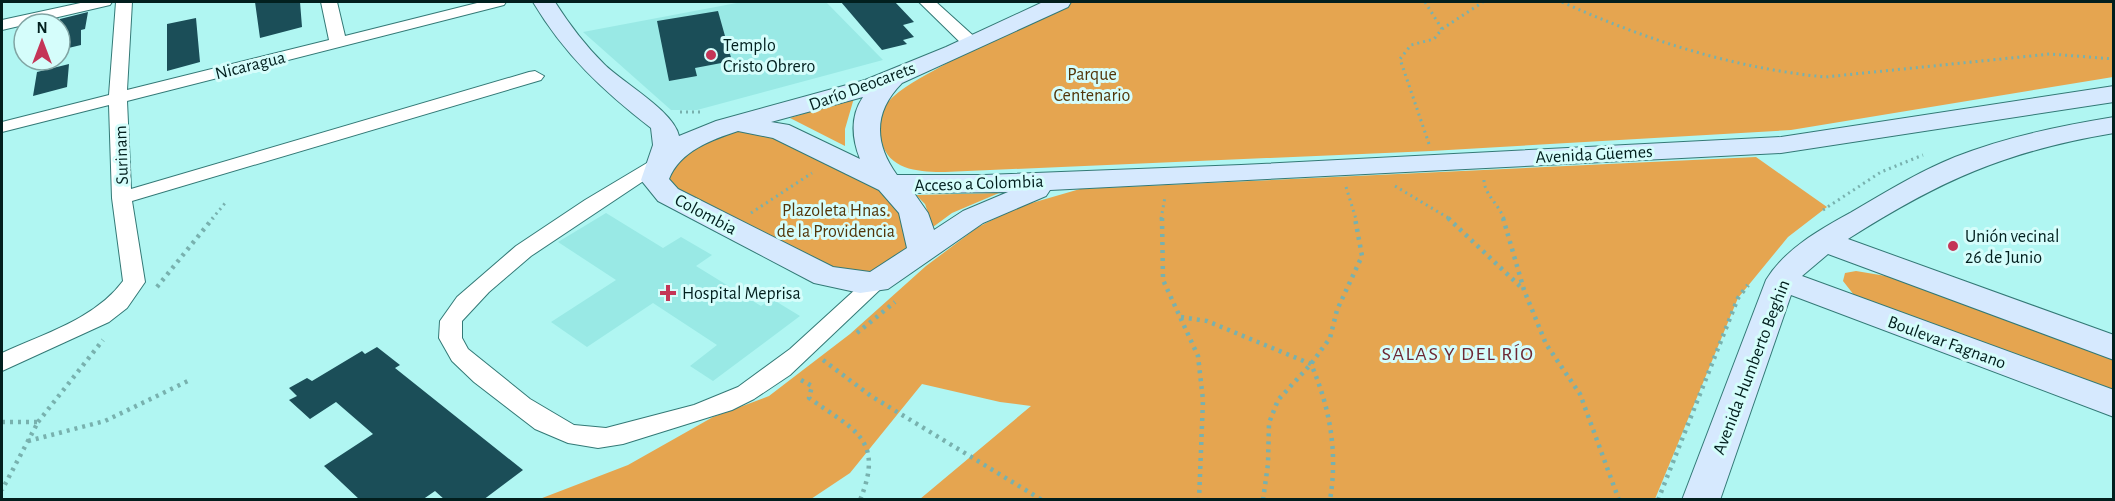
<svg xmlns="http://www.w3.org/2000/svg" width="2115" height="501" font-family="'Alegreya Sans',sans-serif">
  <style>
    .built { fill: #99e9e5 }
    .green { fill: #e5a550 }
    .building { fill: #1b4e58 }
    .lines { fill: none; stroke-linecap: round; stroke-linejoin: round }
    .street-casing { stroke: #337976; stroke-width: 2 }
    .secondary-casing { stroke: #337976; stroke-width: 2 }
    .path-far1 { stroke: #78b1ae; stroke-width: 3; stroke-dasharray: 2 4; stroke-linecap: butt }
    .path { stroke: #78b1ae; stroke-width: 4.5; stroke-dasharray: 3 5; stroke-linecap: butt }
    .street { fill: #fff; fill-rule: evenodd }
    .secondary { fill: #d6e9fe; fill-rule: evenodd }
    .poi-dot { fill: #c43557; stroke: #d5fdfb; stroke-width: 2 }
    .labels { text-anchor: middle; stroke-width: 6; stroke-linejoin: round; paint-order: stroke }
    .poi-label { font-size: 18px; fill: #021f1e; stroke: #d5fdfb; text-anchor: start }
    .street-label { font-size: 18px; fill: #021f1e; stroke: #d5fdfb }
    .park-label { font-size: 18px; fill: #523509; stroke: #d5fdfb }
    .neighbourhood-label { font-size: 20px; letter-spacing: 1.5px; fill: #6d2734; stroke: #d5fdfb }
  </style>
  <rect width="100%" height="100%" fill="#b0f6f2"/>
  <path class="built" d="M742,2H826L883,60L697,110H671L583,32Z
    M606,213L663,248L681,237L712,255L696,266L761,306L772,299L800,316L713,381L690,366L717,345L653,303L587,347L551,322L616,280L558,242Z"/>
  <path class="green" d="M1071,2H2113V77L1791,130L1431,151L945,172C922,172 892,171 883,146C878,131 877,115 887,103C901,87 923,77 940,67C983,43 1027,23 1071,2Z
    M854,98L845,129V146L790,118Z
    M758,127L889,184L922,250L860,283L668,195L662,160L687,141Z
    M1756,157L1827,207L1788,237L1738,298L1655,499H920L1031,406L1000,402L922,384L850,473L811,499L537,500L628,465L713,417L769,396L850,334L926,266L978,227L1018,207L1080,189Z
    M999,193L952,213L933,227L925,204L916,195Z
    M1856,271L1886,276L2113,358V390L1854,295L1843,281L1845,273Z"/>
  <path class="building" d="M255,2H300L302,27L260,38Z
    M841,2H895L914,22L903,25L914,37L903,40L907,44L882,50Z
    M718,11L732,61L695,68L697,76L669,81L657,21Z
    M88,12L85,29L81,30V45L60,50V19Z
    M196,18L200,62L167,71V24Z
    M69,64L67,87L33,96L37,72Z
    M377,347L400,365L395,368L523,470L483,500H445L435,491L422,500H360L324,466L373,434L336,402L310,419L289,400L297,396L289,388L307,378L312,381L362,351L365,354Z"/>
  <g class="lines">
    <defs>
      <path id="street" d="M85,2H112L110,5L2,30V20Z
        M116,2H132L127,90L329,40L321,2H337L345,36L481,2H506L504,5L127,101L131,189L529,72L535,71L544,76L541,80L132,201L145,282L127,308L109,322L2,371V353C43,334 95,319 123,281L112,198L109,105L2,132V122L109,95Z
        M919,2H936L978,40L980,44L978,48H966Z
        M662,154L672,160L669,164L531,256L489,292L462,321V338L468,349L530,399L574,425L606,428L694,405L738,387L790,349L869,277L877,275L885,277L888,282L790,375L754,399L732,410L623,444L598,448L568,443L535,429L474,382L452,361L439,338L440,321L457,297L516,246L585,200Z"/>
      <path id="secondary" d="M533,2H555C569,24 585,45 604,64C623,83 674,111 679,136L716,121L865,80L946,47L1043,2H1071L1068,7L902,83C873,112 874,143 897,175H984L1241,165L1781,137L2114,86V102L1781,153L1050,190L1046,196L983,223L888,289L860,293L814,283L658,201L641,180L653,145L651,128C603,91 564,54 533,2ZM863,97C850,116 852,139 860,159L789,125L771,122ZM738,131L773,138L879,190L899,213L907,248L870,272L833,267L678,189L669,179C680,151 711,140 738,131ZM1008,192L963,211L934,230L928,213L914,193Z
        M2114,117V133C2006,151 1939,181 1848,239L2114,335V360L1828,254L1802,276L2114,390V417L1791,295L1720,500H1682L1766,280C1785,249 1819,230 1850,213C1884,193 1918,172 1955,157C2005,137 2060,126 2114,117Z"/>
    </defs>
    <use href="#street" class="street-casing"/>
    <use href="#secondary" class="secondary-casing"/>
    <path class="path-far1" d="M1425,2L1442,29L1434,39L1411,45L1400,59L1429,144
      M1562,2C1646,40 1733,68 1825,77L2050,54L2114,59
      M1442,29L1483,2
      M680,112H700
      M1484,180C1484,194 1500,206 1504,219
      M1395,186L1450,219
      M1346,187L1356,219
      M1823,210L1881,172L1923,155
      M751,213L812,173
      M212,219L226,202
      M1161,219L1165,197"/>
    <path class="path" d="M1162,218L1163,280L1198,356L1203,400L1199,500
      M1448,218L1523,289
      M1503,218L1524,290L1546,344L1580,394L1619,500
      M157,287L213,218
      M1181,317L1207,321L1311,364C1330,408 1338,452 1330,500
      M857,333L895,302
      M823,360L871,396L1042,500
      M801,380L812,386L809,398C854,430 885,439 860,500
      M2,422H38L2,490
      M38,422L103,340
      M28,441L105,421L190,380
      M1263,500L1268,464L1269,423L1278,400L1311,364L1330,338L1337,310L1362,256L1355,218
      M1658,500L1738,298L1748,285"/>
    <use href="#street" class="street"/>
    <use href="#secondary" class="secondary"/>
  </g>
  <g class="poi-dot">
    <circle cx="711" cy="55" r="6"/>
    <circle cx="1953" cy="246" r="6"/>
    <path d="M665 284h6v6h6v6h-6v6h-6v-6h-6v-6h6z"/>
  </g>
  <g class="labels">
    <g class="poi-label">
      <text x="723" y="51">Templo<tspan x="723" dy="21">Cristo Obrero</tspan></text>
      <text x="1965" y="242">Unión vecinal<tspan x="1965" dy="21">26 de Junio</tspan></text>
      <text x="682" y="299">Hospital Meprisa</text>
    </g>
    <g class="street-label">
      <text transform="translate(250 65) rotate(-14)" y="6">Nicaragua</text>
      <text transform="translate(862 86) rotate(-20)" y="6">Darío Deocarets</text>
      <text transform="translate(1594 154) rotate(-3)" y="6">Avenida Güemes</text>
      <text transform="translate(121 155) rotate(-92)" y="6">Surinam</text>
      <text transform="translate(979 183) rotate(-2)" y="6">Acceso a Colombia</text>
      <text transform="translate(706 214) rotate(28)" y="6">Colombia</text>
      <text transform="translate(1947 342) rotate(20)" y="6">Boulevar Fagnano</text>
      <text transform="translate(1751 367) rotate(-69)" y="6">Avenida Humberto Beghin</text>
    </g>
    <g class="park-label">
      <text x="1092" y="80">Parque<tspan x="1092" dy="21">Centenario</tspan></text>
      <text x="836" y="216">Plazoleta Hnas.<tspan x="836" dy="21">de la Providencia</tspan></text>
    </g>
    <g class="neighbourhood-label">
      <text x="1458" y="360">SALAS Y DEL RÍO</text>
    </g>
  </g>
  <rect width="2115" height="501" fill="none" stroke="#021f1e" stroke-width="6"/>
  <g transform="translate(42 42)"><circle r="28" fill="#d5fdfb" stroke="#81a4a3" stroke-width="1.5"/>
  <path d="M0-4.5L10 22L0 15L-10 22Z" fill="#c43557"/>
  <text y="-9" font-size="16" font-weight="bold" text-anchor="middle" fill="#021f1e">N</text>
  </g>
</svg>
